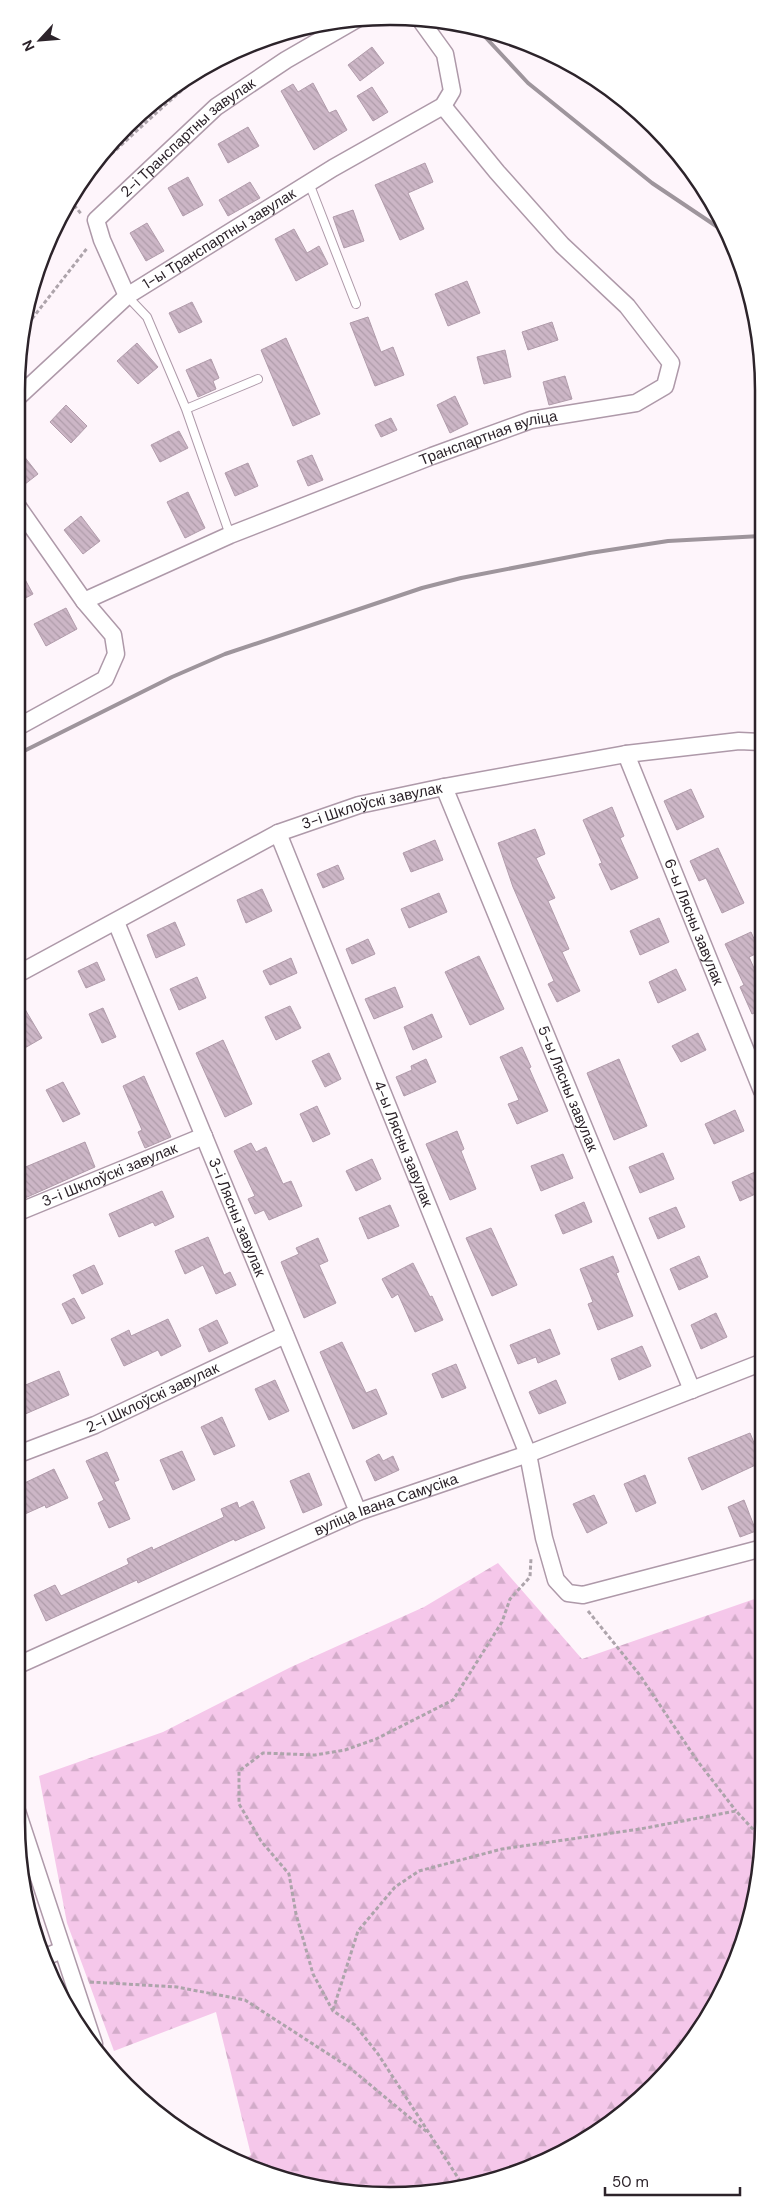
<svg xmlns="http://www.w3.org/2000/svg" width="780" height="2212" font-family="'DM Sans',sans-serif">
  <style>
    .forest { fill: url(#forest-firs) }
    .building { fill: url(#building-back-hatch); stroke: #b19cab }
    .lines { fill: none; stroke-linecap: round; stroke-linejoin: round }
    .lane-casing { stroke: #ae99a9; stroke-width: 10 }
    .street-casing { stroke: #ae99a9; stroke-width: 19 }
    .path { stroke: #ada4ab; stroke-width: 3; stroke-dasharray: 4 2.5; stroke-linecap: butt }
    .lane { stroke: #fff; stroke-width: 8 }
    .street { stroke: #fff; stroke-width: 16 }
    .rail { stroke: #9e959c; stroke-width: 4 }
    .labels { text-anchor: middle; stroke-width: 4; stroke-linejoin: round; paint-order: stroke }
    .street-label { font-size: 15px; fill: #2c232a; stroke: #fff }
    .rim { fill: none; stroke: #2c232a; stroke-width: 2.5 }
  </style>
  <defs>
    <pattern id="forest-firs" width="22" height="20" patternUnits="userSpaceOnUse" patternTransform="scale(1.25)"><rect width="22" height="20" fill="#f5c7ea"/><path d="M5 1l3.5 6h-7zM16 11l3.5 6h-7z" fill="#d2abc9"/></pattern>
    <pattern id="building-back-hatch" width="6" height="6" patternUnits="userSpaceOnUse" patternTransform="scale(1.25)"><rect width="6" height="6" fill="#ccb6c6"/><path d="M-1 5l2 2M0 0l6 6M5-1l2 2" fill="none" stroke="#af9caa"/></pattern>
  </defs>
  <rect width="100%" height="100%" fill="#fef5fb"/>
  <path class="forest" d="M498,1563L582,1659L763,1596L764,1822L751,1918L701,2030L654,2086L598,2133L486,2183L414,2195L342,2193L239,2161L251,2155L216,2012L114,2051L67,1923L39,1776L163,1732L291,1667L424,1607Z"/>
  <path class="building" d="M372,47L384,63L360,81L348,65Z
    M313,83L329,113L336,110L347,130L314,150L281,91L293,84L298,92Z
    M372,87L388,112L373,121L357,96Z
    M248,127L259,146L228,163L218,144Z
    M425,163L433,182L408,193L424,229L400,240L375,185Z
    M188,177L203,205L183,216L168,188Z
    M250,182L260,198L228,216L219,200Z
    M353,210L364,241L344,248L333,217Z
    M147,223L164,251L146,261L130,233Z
    M294,229L307,253L319,246L328,264L296,281L275,239Z
    M467,281L480,313L448,326L435,294Z
    M192,302L202,322L179,333L169,313Z
    M368,317L381,352L393,347L404,375L375,386L350,323Z
    M552,322L558,340L528,350L522,332Z
    M286,338L320,414L293,426L261,350Z
    M137,343L158,367L138,384L117,361Z
    M505,350L511,377L484,384L477,357Z
    M211,359L219,378L213,381L216,389L198,397L186,370Z
    M565,376L572,399L549,405L543,382Z
    M455,396L468,424L450,433L437,405Z
    M66,405L87,426L71,443L50,422Z
    M391,418L397,430L381,437L375,425Z
    M179,431L188,448L160,462L151,445Z
    M16,446L38,474L16,491Z
    M312,455L323,480L308,486L297,461Z
    M248,463L258,486L235,496L225,473Z
    M188,492L205,528L185,538L167,502Z
    M81,516L100,541L83,554L64,530Z
    M16,563L33,594L16,603Z
    M66,608L77,629L46,646L34,624Z
    M691,789L704,817L677,830L664,801Z
    M612,807L624,836L620,838L638,878L611,890L599,864L602,863L583,820Z
    M535,829L545,854L536,858L555,898L548,901L569,949L562,952L580,991L557,1002L548,984L554,981L513,887L498,843Z
    M435,840L443,860L411,872L403,853Z
    M718,848L744,903L722,913L706,878L699,881L690,861Z
    M338,865L344,879L323,888L317,874Z
    M262,889L272,911L246,923L237,900Z
    M439,893L447,912L409,928L401,909Z
    M659,918L669,942L640,955L630,931Z
    M175,922L185,945L156,958L147,935Z
    M751,932L760,952L749,957L762,986V1009L752,1014L740,987L744,985L725,944Z
    M368,939L375,954L352,964L346,949Z
    M479,956L504,1009L470,1025L445,972Z
    M291,958L297,973L270,985L263,971Z
    M97,962L105,980L86,988L78,971Z
    M676,969L686,990L658,1003L649,982Z
    M197,977L206,998L179,1010L170,989Z
    M395,987L403,1007L374,1019L365,999Z
    M16,994L42,1038L16,1053Z
    M290,1006L301,1028L276,1040L265,1017Z
    M103,1008L116,1037L102,1043L89,1014Z
    M432,1014L442,1037L413,1050L404,1027Z
    M698,1033L706,1050L681,1062L672,1046Z
    M223,1040L252,1104L225,1117L196,1053Z
    M522,1047L531,1067L529,1068L548,1111L517,1124L508,1104L519,1100L500,1057Z
    M329,1053L341,1079L325,1087L312,1061Z
    M426,1059L436,1082L404,1096L396,1077L412,1070L411,1066Z
    M619,1059L647,1126L614,1140L587,1073Z
    M144,1076L171,1137L145,1148L138,1132L142,1130L123,1086Z
    M63,1082L80,1114L63,1122L46,1090Z
    M317,1106L330,1134L313,1142L300,1114Z
    M735,1110L744,1131L714,1144L705,1124Z
    M457,1131L464,1149L461,1151L476,1189L450,1200L426,1144Z
    M85,1142L95,1167L16,1202V1171Z
    M251,1143L256,1152L266,1147L283,1184L291,1181L302,1206L269,1220L264,1210L255,1214L248,1199L255,1196L234,1151Z
    M663,1153L674,1179L640,1193L629,1167Z
    M563,1154L573,1178L541,1191L531,1166Z
    M372,1159L381,1179L356,1191L346,1171Z
    M762,1169V1191L740,1201L732,1182Z
    M162,1191L174,1217L155,1226L153,1222L119,1237L109,1214Z
    M584,1202L592,1222L563,1234L555,1215Z
    M390,1205L399,1226L368,1239L359,1218Z
    M676,1207L685,1227L658,1239L649,1218Z
    M491,1228L517,1285L492,1296L466,1238Z
    M208,1237L224,1275L230,1272L236,1285L216,1294L203,1265L185,1274L175,1251Z
    M318,1238L328,1261L319,1265L336,1303L304,1318L281,1262L299,1254L296,1248Z
    M613,1256L619,1272L616,1273L633,1316L598,1330L588,1304L593,1302L580,1269Z
    M699,1256L708,1277L679,1290L670,1269Z
    M413,1263L430,1297L432,1296L443,1320L415,1332L398,1294L392,1298L382,1279Z
    M94,1265L103,1284L82,1294L73,1275Z
    M74,1298L85,1318L72,1324L62,1304Z
    M716,1313L727,1337L701,1349L691,1325Z
    M168,1319L181,1346L161,1356L158,1350L124,1366L111,1339L129,1330L131,1336Z
    M217,1320L228,1343L209,1352L199,1329Z
    M550,1329L560,1354L538,1363L536,1357L518,1364L510,1345Z
    M342,1342L366,1393L376,1389L387,1414L353,1429L320,1352Z
    M642,1346L651,1366L619,1380L611,1359Z
    M456,1364L466,1388L442,1398L432,1374Z
    M59,1371L69,1395L16,1418V1389Z
    M275,1380L289,1411L269,1420L255,1389Z
    M556,1380L566,1403L539,1414L529,1392Z
    M222,1417L235,1446L214,1455L201,1427Z
    M750,1433L762,1462L702,1490L688,1458Z
    M182,1451L195,1480L173,1490L160,1460Z
    M107,1452L119,1480L114,1482L130,1519L109,1528L98,1503L104,1500L86,1461Z
    M379,1454L383,1461L393,1456L399,1470L375,1481L366,1461Z
    M54,1469L68,1498L46,1508L45,1505L16,1518V1487Z
    M309,1473L322,1505L303,1513L290,1481Z
    M645,1475L656,1503L636,1512L624,1484Z
    M594,1495L607,1523L587,1533L573,1504Z
    M744,1500L756,1531L740,1537L728,1507Z
    M253,1501L265,1528L235,1541L234,1539L138,1583L137,1580L46,1621L34,1595L55,1585L61,1596L129,1564L127,1559L152,1547L153,1550L224,1517L221,1509L237,1502L239,1508Z"/>
  <g class="lines">
    <defs>
      <path id="lane" d="M309,183L356,304
        M127,296L147,317L186,409L230,535
        M186,409L258,379"/>
      <g id="street">
        <path id="s1" d="M127,296L102,240L96,220L216,107L286,60L357,19"/>
        <path id="s2" d="M16,399L127,296L333,168L443,106L452,91L445,54L419,18"/>
        <path id="s3" d="M16,504L84,601L230,535L432,456L531,420L636,403L665,386L671,363L627,306L562,245L497,172L443,106"/>
        <path d="M16,728L105,679L116,654L113,635L84,601"/>
        <path id="s4" d="M626,754L762,1091"/>
        <path id="s5" d="M444,787L692,1390"/>
        <path id="s6" d="M278,833L528,1454L544,1538L556,1580L568,1593L583,1595L763,1548"/>
        <path id="s7" d="M116,922L358,1512"/>
        <path id="s8" d="M16,975L278,833L359,805L444,787L626,754L739,741L761,742"/>
        <path id="s9" d="M16,1213L204,1136"/>
        <path id="s10" d="M16,1455L95,1425L285,1335"/>
        <path id="s11" d="M16,1666L358,1512L528,1454L763,1362"/>
        <path d="M16,1808L94,2044"/>
        <path d="M43,1958L62,1950"/>
      </g>
    </defs>
    <use href="#lane" class="lane-casing"/>
    <use href="#street" class="street-casing"/>
    <path class="path" d="M82,180C130,139 174,93 225,56
      M70,200L82,215
      M24,329L88,247
      M588,1611L639,1674L696,1759L736,1811
      M90,1982L177,1987L245,2000L350,2068L427,2132
      M333,2010L358,1931L395,1887L419,1871L502,1849L640,1829L736,1811L762,1839
      M464,2187L378,2054L355,2025L333,2011L313,1974L296,1914L289,1874L261,1841L239,1804V1771L263,1753L315,1755L345,1750L376,1739L453,1700L502,1622L510,1599L530,1577L531,1558"/>
    <use href="#lane" class="lane"/>
    <use href="#street" class="street"/>
    <path class="rail" d="M476,27L528,83L652,183L728,234
      M89,169L140,120L208,64
      M16,755L172,677L225,654L422,588L461,578L590,553L668,541L761,536"/>
  </g>
  <g class="labels">
    <g class="street-label">
      <text dy="5" stroke="none"><textPath href="#s1" startOffset="206">2-і Транспартны завулак</textPath></text>
      <text dy="5" stroke="none"><textPath href="#s2" startOffset="260">1-ы Транспартны завулак</textPath></text>
      <text dy="5" stroke="none"><textPath href="#s3" startOffset="555">Транспартная вуліца</textPath></text>
      <text dy="5" stroke="none"><textPath href="#s8" startOffset="396">3-і Шклоўскі завулак</textPath></text>
      <text dy="5" stroke="none"><textPath href="#s4" startOffset="181">6-ы Лясны завулак</textPath></text>
      <text dy="5" stroke="none"><textPath href="#s5" startOffset="326">5-ы Лясны завулак</textPath></text>
      <text dy="5" stroke="none"><textPath href="#s6" startOffset="335">4-ы Лясны завулак</textPath></text>
      <text dy="5" stroke="none"><textPath href="#s9" startOffset="101">3-і Шклоўскі завулак</textPath></text>
      <text dy="5" stroke="none"><textPath href="#s7" startOffset="319">3-і Лясны завулак</textPath></text>
      <text dy="5" stroke="none"><textPath href="#s10" startOffset="148">2-і Шклоўскі завулак</textPath></text>
      <text dy="5" stroke="none"><textPath href="#s11" startOffset="404">вуліца Івана Самусіка</textPath></text>
    </g>
  </g>
  <path d="M0 0H780V2212H0ZM390 25H390A365 365 0 0 1 755 390V1822A365 365 0 0 1 390 2187H390A365 365 0 0 1 25 1822V390A365 365 0 0 1 390 25Z" fill="#fff" fill-rule="evenodd"/>
  <path class="rim" d="M390 25H390A365 365 0 0 1 755 390V1822A365 365 0 0 1 390 2187H390A365 365 0 0 1 25 1822V390A365 365 0 0 1 390 25Z"/>
  <g transform="translate(40 40) rotate(244)" stroke="#ffffff" stroke-width="4" paint-order="stroke">
  <path d="M0-4L9 19L0 12L-9 19Z" fill="#2c232a"/>
  <text y="-8" font-size="14" font-weight="bold" text-anchor="middle" fill="#2c232a">N</text>
  </g>
  <path d="M605 2187v8h135v-8" fill="none" stroke="#2c232a" stroke-width="2.5"/>
  <text x="612" y="2187" font-size="15" fill="#2c232a" stroke="#ffffff" stroke-width="4" paint-order="stroke">50 m</text>
</svg>
